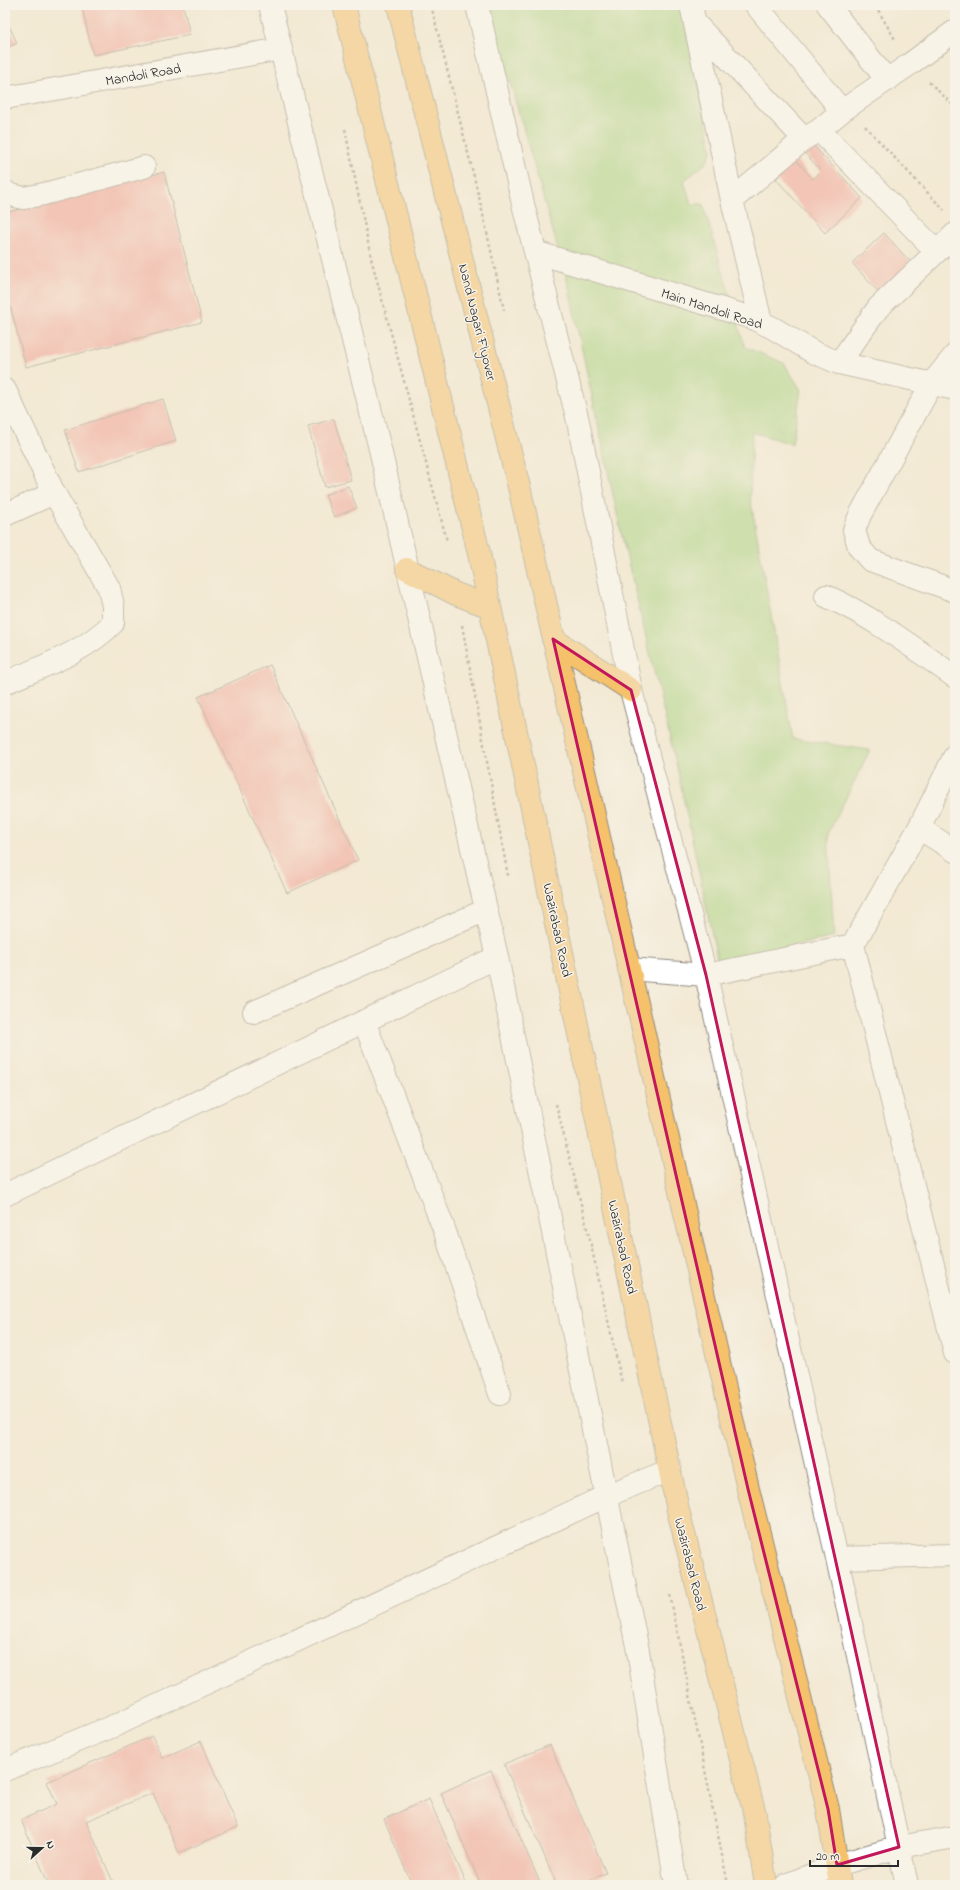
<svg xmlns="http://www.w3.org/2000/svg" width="960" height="1890" font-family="'Indie Flower',sans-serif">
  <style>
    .green { fill: #a4d381; stroke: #687f56 }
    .building { fill: #f29992 }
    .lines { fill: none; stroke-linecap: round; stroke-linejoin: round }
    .minor-casing { stroke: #8f8a80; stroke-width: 24 }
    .highway-casing { stroke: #8f8a80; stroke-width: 24 }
    .path { stroke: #8f8a80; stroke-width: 2.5; stroke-dasharray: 3 3; stroke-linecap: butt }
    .minor { stroke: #fff; stroke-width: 22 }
    .highway { stroke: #f5c16b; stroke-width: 22 }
    .marked { fill: none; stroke: #c2185b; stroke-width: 3; stroke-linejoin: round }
    .labels { text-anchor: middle; stroke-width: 3; stroke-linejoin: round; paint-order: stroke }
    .street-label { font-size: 14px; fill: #2b2b2b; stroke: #f7f3e8 }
  </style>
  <rect width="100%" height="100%" fill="#f7f3e8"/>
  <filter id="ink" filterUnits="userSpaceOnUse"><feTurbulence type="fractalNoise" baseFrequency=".025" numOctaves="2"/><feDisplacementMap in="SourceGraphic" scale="8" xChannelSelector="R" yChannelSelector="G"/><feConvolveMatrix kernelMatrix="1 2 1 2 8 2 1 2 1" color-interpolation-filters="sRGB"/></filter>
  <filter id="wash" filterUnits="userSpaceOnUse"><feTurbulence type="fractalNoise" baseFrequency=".012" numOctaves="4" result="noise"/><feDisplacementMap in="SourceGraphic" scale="16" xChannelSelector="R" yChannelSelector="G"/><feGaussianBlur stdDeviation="0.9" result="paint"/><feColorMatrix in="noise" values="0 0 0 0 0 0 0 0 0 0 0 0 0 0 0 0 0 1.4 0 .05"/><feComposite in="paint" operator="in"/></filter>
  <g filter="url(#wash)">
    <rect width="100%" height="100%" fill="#f3e9d4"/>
    <path class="green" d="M488,5H682L712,150L706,163L684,181L691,204H703L745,347L784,363L801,390L792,444L752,432L750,496L793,739L870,750L828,834L834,937L718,963L678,772L621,532L568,284Z"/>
    <g id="blocks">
      <path class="building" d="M97,5H183L190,35L93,55L82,8Z
        M5,17L17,43L5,49Z
        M813,145L862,198L825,233L776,179L796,160L813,179L821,171L805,153Z
        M164,172L202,322L26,367L5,285V213Z
        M884,233L913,265L881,295L852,263Z
        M163,399L176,441L79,472L65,430Z
        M334,419L351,480L325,487L308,426Z
        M348,486L357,508L334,517L325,495Z
        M270,665L358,860L287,893L198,697Z
        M152,1736L162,1758L201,1741L238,1827L179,1853L153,1793L86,1821L113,1882L106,1885H49L21,1820L57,1804L47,1782Z
        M550,1745L606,1873L578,1885H557L504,1764Z
        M491,1770L541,1885H481L441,1793Z
        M429,1799L467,1885H412L384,1819Z"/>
    </g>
  </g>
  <g filter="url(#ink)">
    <use href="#blocks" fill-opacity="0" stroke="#8f8a80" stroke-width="1"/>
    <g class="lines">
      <defs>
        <path id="minor" d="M270,5L381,453L497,957L638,1651L676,1885
          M477,5L524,208L578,421L631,690L706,975L837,1558L907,1885
          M691,5L732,200L761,322
          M756,5L842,111
          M828,5L887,80
          M695,23L804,139
          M5,98L281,49
          M819,130L936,251
          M5,191L7,194L24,198L44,194L144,167
          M732,200L804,139L819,130L842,111L910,64L955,31
          M535,252L752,318L773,328L813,352L839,363L955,389
          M955,355L932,383L860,515L854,530L859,547L870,560L955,591
          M839,363L878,308L955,234
          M5,390L54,493L109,588L113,606V623C84,653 42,666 5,683
          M5,515L54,493
          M826,596C873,617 914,648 955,677
          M955,755L919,828L853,945L955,1353
          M919,828L955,851
          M629,969L706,975L853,945
          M254,1012L486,910
          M364,1021L444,1229L500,1394
          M5,1195L497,957
          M837,1558L955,1555
          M5,1770L116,1725L606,1496L670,1470
          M786,1885L837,1865L899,1847L955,1837"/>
        <path id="highway" d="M344,5L478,549L678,1510L755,1815L766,1885
          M398,5L520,491L748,1489L828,1809L840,1885
          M407,569L456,594L490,607
          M553,639L631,690"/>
      </defs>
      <use href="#minor" class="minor-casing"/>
      <use href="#highway" class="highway-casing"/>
      <path class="path" d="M431,5L480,201L504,310
        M875,5L896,41
        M929,82L955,107
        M865,126L944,210
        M345,129L372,262L447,541
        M462,625L508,876
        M556,1104L589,1236L622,1383
        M670,1595L728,1885"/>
      <use href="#minor" class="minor"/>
      <use href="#highway" class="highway"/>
    </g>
  </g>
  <path d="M0 0H960V1890H0ZM553,639L631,690L706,975L899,1847L837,1865L828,1809L748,1489Z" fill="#f3e9d4" fill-opacity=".55" fill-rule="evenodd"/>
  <path class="marked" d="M553,639L631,690L706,975L899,1847L837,1865L828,1809L748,1489Z"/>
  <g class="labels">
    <g class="street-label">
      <text transform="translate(143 74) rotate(-10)" y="5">Mandoli Road</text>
      <text transform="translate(712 308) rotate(18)" y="5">Main Mandoli Road</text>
      <text transform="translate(478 322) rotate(76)" y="5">Nand Nagari Flyover</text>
      <text transform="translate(558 930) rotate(78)" y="5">Wazirabad Road</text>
      <text transform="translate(623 1247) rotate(78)" y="5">Wazirabad Road</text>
      <text transform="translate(691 1564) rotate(76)" y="5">Wazirabad Road</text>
    </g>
  </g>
  <rect width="960" height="1890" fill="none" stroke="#f7f3e8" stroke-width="20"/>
  <g transform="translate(42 1848) rotate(69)" stroke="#f7f3e8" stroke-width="3" paint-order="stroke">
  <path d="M0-3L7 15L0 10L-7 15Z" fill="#2b2b2b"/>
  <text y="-6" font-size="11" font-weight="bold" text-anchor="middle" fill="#2b2b2b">N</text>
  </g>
  <path d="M810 1860v6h88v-6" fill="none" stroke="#2b2b2b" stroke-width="2"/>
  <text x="816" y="1860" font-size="12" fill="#2b2b2b" stroke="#f7f3e8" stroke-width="3" paint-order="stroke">20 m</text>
</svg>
